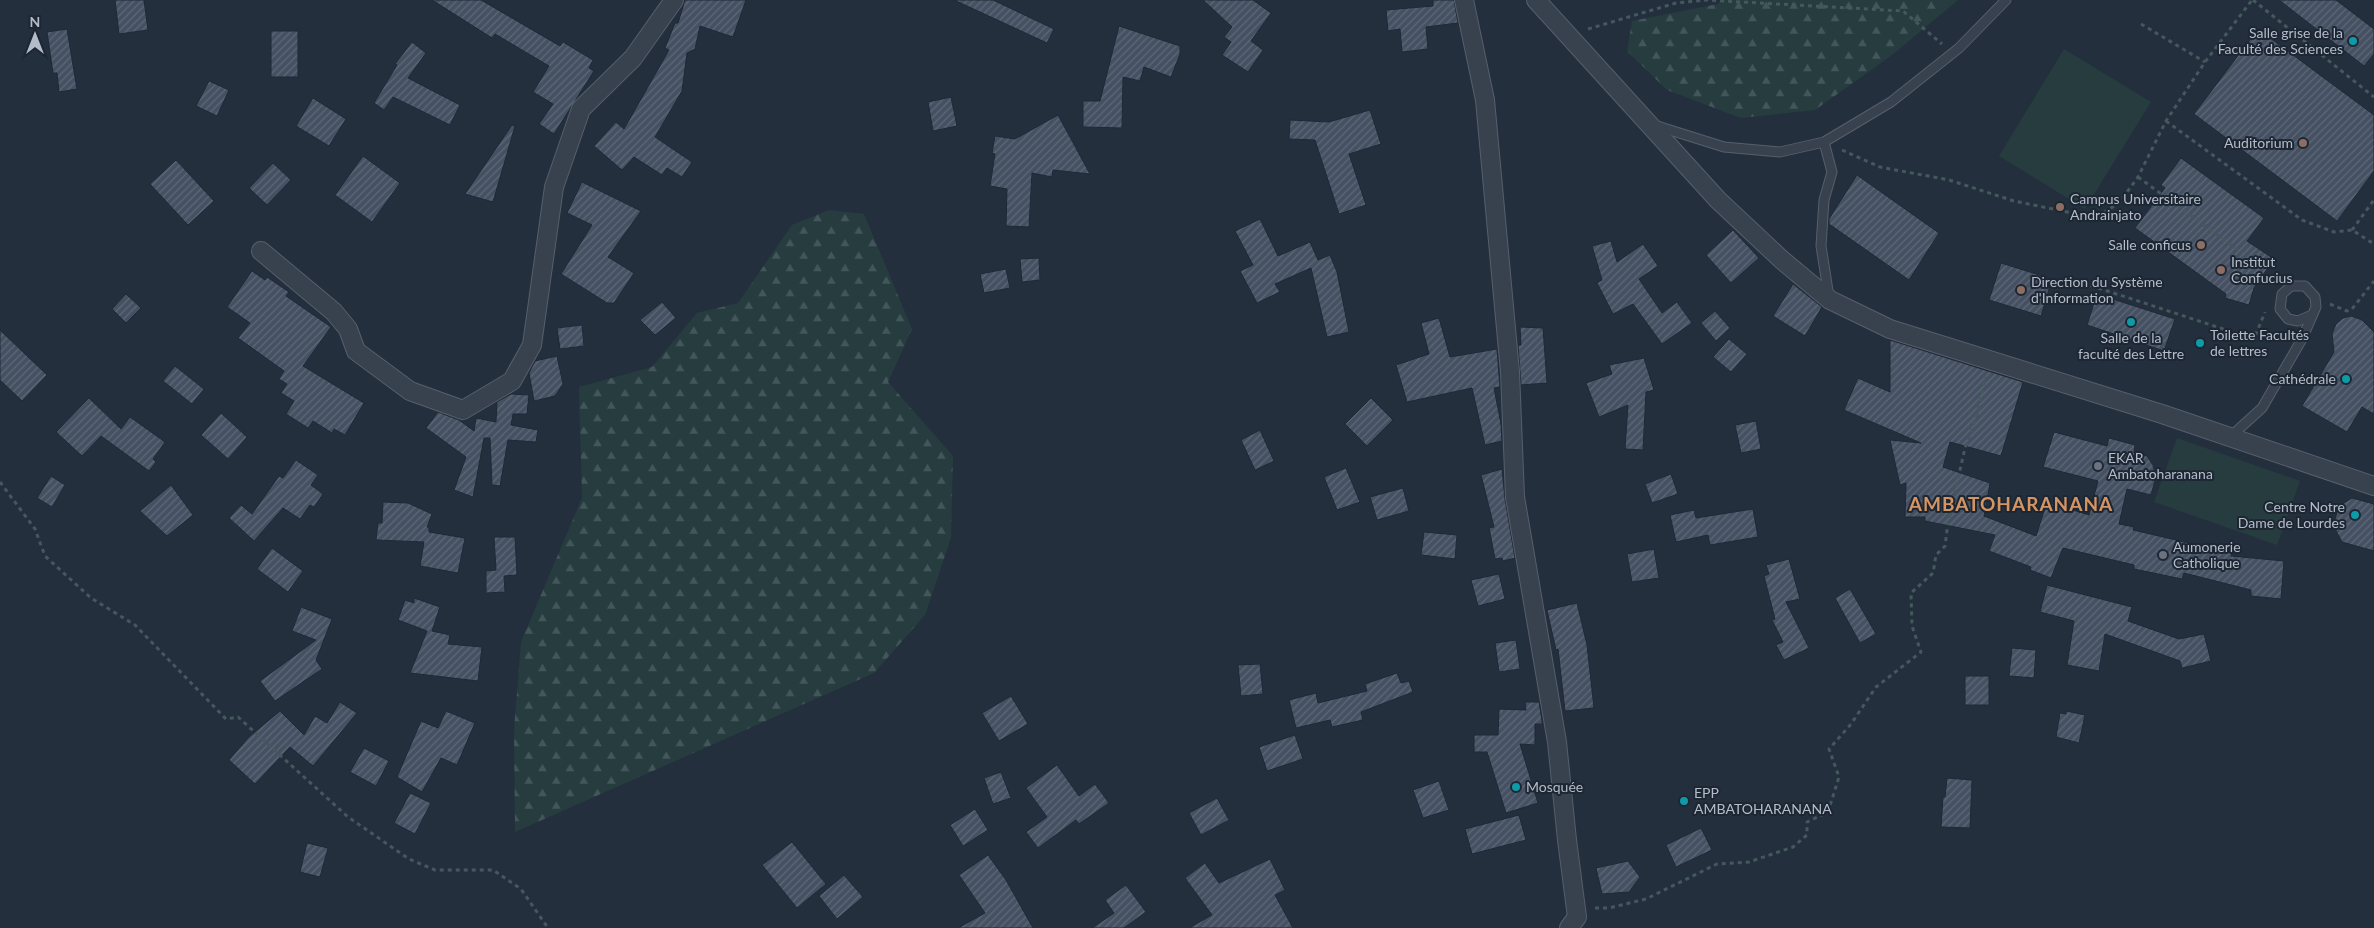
<svg xmlns="http://www.w3.org/2000/svg" width="2374" height="928" font-family="Lato,sans-serif">
  <style>
    .forest { fill: url(#forest-firs) }
    .pitch { fill: #263c3f }
    .building { fill: url(#building-hatch); stroke: #1f2835 }
    .lines { fill: none; stroke-linecap: round; stroke-linejoin: round }
    .service-casing { stroke: #565f6c; stroke-width: 11 }
    .minor-casing { stroke: #565f6c; stroke-width: 20 }
    .path { stroke: #44595c; stroke-width: 3; stroke-dasharray: 4 4; stroke-linecap: butt }
    .service { stroke: #38414e; stroke-width: 9 }
    .minor { stroke: #38414e; stroke-width: 18 }
    .culture-dot { fill: #0f9aa8; stroke: #1d2633; stroke-width: 2 }
    .education-dot { fill: #8d6e63; stroke: #1d2633; stroke-width: 2 }
    .worship-dot { fill: #6b7280; stroke: #1d2633; stroke-width: 2 }
    .labels { text-anchor: middle; stroke-width: 4; stroke-linejoin: round; paint-order: stroke }
    .poi-label { font-size: 14px; fill: #b4bcc9; stroke: #1d2633; text-anchor: start }
    .district-label { font-size: 19px; font-weight: bold; letter-spacing: 1px; fill: #d59563; stroke: #1d2633 }
  </style>
  <defs>
    <pattern id="forest-firs" width="22" height="20" patternUnits="userSpaceOnUse" patternTransform="scale(1.25)"><rect width="22" height="20" fill="#263c3f"/><path d="M5 1l3.5 6h-7zM16 11l3.5 6h-7z" fill="#435659"/></pattern>
    <pattern id="building-hatch" width="6" height="6" patternUnits="userSpaceOnUse" patternTransform="scale(1.25)"><rect width="6" height="6" fill="#455162"/><path d="M-1 1l2-2M0 6l6-6M5 7l2-2" fill="none" stroke="#5d6877"/></pattern>
  </defs>
  <rect width="100%" height="100%" fill="#242f3e"/>
  <path class="forest" d="M1721,0H1958L1892,55L1815,110L1741,118L1667,90L1627,51L1632,21L1718,4Z
    M829,210L864,214L912,329L888,382L953,456L951,538L925,615L874,673L515,832L514,730L521,642L582,498L579,387L652,367L697,313L738,303L792,225Z"/>
  <path class="pitch" d="M2064,49L2151,102L2085,209L1999,156Z
    M2177,438L2300,481L2277,545L2154,502Z"/>
  <path class="building" d="M115,0H144L148,30L119,34Z
    M432,0H481L560,46L563,42L593,60L589,68L594,71L554,134L539,124L553,104L533,92L549,66L495,34L492,38Z
    M685,0H746L733,37L700,26L695,49L687,53L682,91L655,137L692,162L682,177L667,168L662,175L634,157L622,170L594,146L616,122L624,129L669,50L665,48L675,23H678Z
    M954,0H993L1054,29L1047,43Z
    M1203,0H1253L1271,13L1251,41L1263,50L1248,72L1222,55L1231,42L1224,37L1232,27Z
    M1433,0H1454L1458,23L1426,27L1428,49L1402,52L1400,29L1388,31L1386,10L1433,6Z
    M2279,0H2336L2374,29V54L2364,66Z
    M1119,26L1180,46V54L1171,77L1144,67L1140,81L1123,77L1122,128L1083,127V101H1100Z
    M67,29L77,89L59,92L57,73H53L47,32Z
    M2258,29L2374,115V171L2337,221L2194,114Z
    M271,31H298V77H271Z
    M412,42L426,53L408,78L460,105L450,125L393,97L384,110L374,103L397,65L395,64Z
    M209,81L229,90L217,116L196,106Z
    M951,97L957,126L933,131L928,102Z
    M313,98L346,119L329,146L296,126Z
    M1370,110L1381,144L1349,154L1366,205L1339,214L1315,140L1289,139L1290,120L1329,122Z
    M1058,115L1090,174L1053,170L1052,177L1032,173L1029,227L1006,226L1007,189L990,186L995,154L992,153L995,136L1015,139Z
    M512,125L515,126L493,202L465,194Z
    M363,156L400,183L372,222L335,195Z
    M2181,158L2264,218L2247,241L2274,259L2254,288L2249,305L2225,298L2226,294L2135,228L2165,188L2161,185Z
    M176,160L214,201L188,225L150,184Z
    M273,163L291,180L267,205L249,188Z
    M1857,175L1939,233L1909,280L1829,224V219Z
    M582,182L641,211L608,257L634,273L614,303H607L561,274L592,225L567,213Z
    M1260,219L1278,256L1310,242L1318,260L1330,255L1337,272L1349,332L1327,337L1311,268L1275,284L1280,292L1257,303L1240,271L1253,265L1235,231Z
    M1733,230L1759,258L1731,283L1706,255Z
    M1611,241L1617,262L1643,244L1658,266L1639,279L1662,313L1677,302L1692,323L1662,344L1633,304L1613,314L1597,283L1602,280L1592,246Z
    M1039,258L1040,280L1022,282L1020,259Z
    M2001,263L2052,279L2041,316L1989,300Z
    M1006,269L1010,288L984,293L980,274Z
    M252,271L265,280L267,277L289,292L286,296L331,327L303,366L364,403L345,435L334,429L332,433L313,421L308,428L286,414L294,401L281,393L287,384L279,379L284,371L238,338L250,323L227,307Z
    M1793,284L1822,307L1805,336L1773,316Z
    M126,294L141,308L126,323L112,309Z
    M2097,294L2175,319L2164,351L2087,325Z
    M662,302L676,318L655,335L640,320Z
    M1715,311L1730,328L1716,341L1701,323Z
    M2351,316L2362,320L2374,332V414L2362,407L2347,432L2302,406L2334,352L2332,334L2336,324L2343,318Z
    M1439,318L1450,357L1497,349L1500,387L1494,388L1501,424L1502,441L1485,445L1472,388L1407,402L1396,365L1429,354L1421,323Z
    M582,325L584,346L560,349L557,328Z
    M1520,327L1543,328L1547,383L1521,385L1518,345H1521Z
    M0,330L47,375L22,401L0,380Z
    M1729,339L1747,354L1731,372L1713,357Z
    M1890,340L2023,382L2001,456L1950,442L1943,467L1990,483L1984,516L2036,536L2047,502L2089,515L2098,481L2043,467L2054,432L2107,446L2109,438L2135,445L2134,453L2147,456L2153,465L2156,477L2151,495L2127,489L2119,524L2134,527L2133,530L2232,553L2231,556L2284,561L2281,599L2251,596V590L2184,573L2182,579L2134,569V565L2063,548L2051,578L2030,570L2031,567L1989,551L1995,535L1925,521V517H1905L1906,483L1900,485L1890,440L1921,443L1844,410L1858,378L1890,392Z
    M557,356L563,384L555,396L534,401L529,373L535,361Z
    M1644,358L1654,390L1646,392L1643,450L1625,449L1628,405L1599,417L1586,383L1612,374L1609,365Z
    M175,366L204,389L192,404L163,381Z
    M511,394L529,395L527,414H513L511,425L538,430L536,442L508,440L500,486L492,485L490,438H484L473,497L454,490L466,457L426,428L438,412L459,420L474,431L476,418L496,422L497,402Z
    M89,398L121,429L130,417L165,442L153,459L156,462L149,471L101,436L82,456L56,432Z
    M1371,398L1393,420L1367,446L1345,424Z
    M221,413L247,437L228,459L201,435Z
    M1756,421L1761,449L1741,453L1735,425Z
    M1260,430L1274,461L1255,470L1241,440Z
    M296,460L318,475L311,485L323,494L314,507L310,505L300,519L283,508L254,541L229,518L241,505L252,514L279,476L283,478Z
    M1346,468L1360,502L1337,510L1324,477Z
    M1502,469L1505,499L1515,558L1503,561L1502,558L1495,559L1489,528L1494,527L1481,475Z
    M1671,474L1678,494L1652,503L1645,484Z
    M51,476L65,485L52,507L37,498Z
    M171,485L193,515L167,536L140,511Z
    M1403,488L1409,511L1377,520L1370,497Z
    M2352,498L2374,504V551L2342,542L2333,525L2339,506Z
    M383,502L408,503L432,514L427,527H429V532L465,538L458,573L420,566L424,542L376,540L378,523H382Z
    M1753,509L1758,537L1710,545L1708,535L1676,542L1670,515L1694,510L1696,518Z
    M1424,532L1457,535L1455,559L1421,555Z
    M494,537H515L517,575L504,576L505,592L486,593V571L496,570Z
    M272,548L303,571L288,592L257,569Z
    M1654,549L1659,578L1632,582L1627,554Z
    M1789,559L1800,599L1786,602L1809,648L1784,660L1776,645L1783,642L1772,620L1775,619L1764,576L1769,574L1766,565Z
    M1499,574L1505,599L1478,606L1471,580Z
    M2047,585L2132,607L2128,621L2179,639L2204,634L2211,661L2182,668L2180,661L2105,634L2099,671L2067,665L2074,621L2040,612Z
    M1850,589L1876,634L1860,643L1835,598Z
    M414,598L440,607L432,631L450,635L448,644L482,647L478,681L410,673L427,631L398,620L405,600L414,603Z
    M1577,603L1587,645L1594,708L1565,711L1558,649L1556,650L1547,610Z
    M301,607L332,619L316,660L322,669L275,701L260,681L316,640L292,631Z
    M1516,640L1520,669L1499,672L1495,643Z
    M2012,648L2036,650L2034,678L2009,676Z
    M1260,664L1263,694L1241,696L1238,665Z
    M1397,673L1401,683L1409,681L1413,692L1361,712L1363,720L1332,727L1330,720L1296,728L1289,700L1316,693L1318,703L1367,691L1365,684Z
    M1965,676H1989V705H1965Z
    M1011,696L1028,724L999,741L982,713Z
    M340,702L357,713L313,766L290,747L255,784L229,760L249,737L280,711L304,735L315,716L327,723Z
    M1525,702H1539L1542,720V724H1535V745L1520,744L1538,803L1506,813L1487,752H1474V735H1498L1499,709L1526,710Z
    M446,711L475,723L457,765L441,758L422,792L397,777L421,721L438,728Z
    M2066,711L2085,715L2079,743L2056,737L2060,713L2066,714Z
    M1295,735L1303,759L1267,771L1259,747Z
    M364,748L389,761L376,786L350,772Z
    M1057,765L1079,796L1095,784L1109,803L1079,824L1076,820L1038,848L1026,832L1047,817L1026,788Z
    M1001,772L1011,798L993,804L984,778Z
    M1947,778L1972,780L1970,828L1941,827L1943,797H1945Z
    M1439,781L1449,810L1423,818L1413,790Z
    M410,793L431,803L415,834L394,823Z
    M1217,798L1229,820L1201,835L1189,813Z
    M975,809L988,830L963,846L950,825Z
    M1519,815L1526,840L1472,854L1465,829Z
    M1701,828L1712,850L1676,867L1666,845Z
    M792,842L826,884L797,908L762,865Z
    M307,843L328,848L320,877L300,872Z
    M988,855L1006,880L1033,928H958L985,913L959,875Z
    M1270,859L1285,890L1275,895L1293,928H1189L1212,915L1185,878L1205,863L1219,883Z
    M1628,861L1640,877L1629,892L1602,894L1596,868Z
    M844,875L863,897L837,919L819,896Z
    M1126,885L1146,912L1124,928H1092L1114,913L1105,900Z"/>
  <g class="lines">
    <defs>
      <path id="service" d="M1654,125L1724,147L1780,152L1824,142L1891,102L1959,48L2006,0
        M1824,142L1832,172L1824,200L1821,246L1829,297
        M2230,437L2262,408L2302,339L2316,307L2315,297L2305,286H2291L2282,294L2280,309L2288,319L2298,321L2312,315"/>
      <path id="minor" d="M1464,0L1485,100L1510,372L1515,497L1557,742L1567,840L1577,917L1569,928
        M1536,0L1718,200L1782,260L1830,300L1890,329L2162,414L2374,486
        M261,251L334,312L348,329L356,351L410,391L463,410L512,381L532,345L554,187L581,109L633,58L674,0"/>
    </defs>
    <use href="#service" class="service-casing"/>
    <use href="#minor" class="minor-casing"/>
    <path class="path" d="M2253,0L2374,97
      M2141,24L2205,62
      M1588,29L1676,3L1706,0L1903,11L1942,44
      M2166,121L2302,220L2334,232L2352,230L2374,244
      M1842,150L1880,167L1949,180L2014,201L2082,215H2100L2119,203L2138,177L2166,121L2205,62L2252,0
      M2138,177L2242,253
      M2352,230L2374,200
      M2083,283L2254,339L2265,312
      M2330,304L2347,311L2352,309L2374,281
      M0,482L35,529L45,556L91,598L135,625L226,719L238,717L348,817L409,859L435,870H493L521,889L548,928
      M1595,908H1609L1646,899L1717,864L1749,862L1793,847L1807,835V822L1828,812L1839,777L1829,749L1851,724L1876,687L1921,652L1912,626L1911,593L1933,573L1936,555L1945,546L1948,523L1965,448L1977,415L1985,377"/>
    <use href="#service" class="service"/>
    <use href="#minor" class="minor"/>
  </g>
  <g class="culture-dot">
    <circle cx="2353" cy="41" r="5"/>
    <circle cx="2131" cy="322" r="5"/>
    <circle cx="2200" cy="343" r="5"/>
    <circle cx="2346" cy="379" r="5"/>
    <circle cx="2355" cy="515" r="5"/>
    <circle cx="1516" cy="787" r="5"/>
    <circle cx="1684" cy="801" r="5"/>
  </g>
  <g class="education-dot">
    <circle cx="2303" cy="143" r="5"/>
    <circle cx="2060" cy="207" r="5"/>
    <circle cx="2201" cy="245" r="5"/>
    <circle cx="2221" cy="270" r="5"/>
    <circle cx="2021" cy="290" r="5"/>
  </g>
  <g class="worship-dot">
    <circle cx="2098" cy="466" r="5"/>
    <circle cx="2163" cy="555" r="5"/>
  </g>
  <g class="labels">
    <g class="poi-label">
      <text x="2343" y="38" text-anchor="end">Salle grise de la<tspan x="2343" dy="16">Faculté des Sciences</tspan></text>
      <text x="2293" y="148" text-anchor="end">Auditorium</text>
      <text x="2070" y="204">Campus Universitaire<tspan x="2070" dy="16">Andrainjato</tspan></text>
      <text x="2191" y="250" text-anchor="end">Salle conficus</text>
      <text x="2231" y="267">Institut<tspan x="2231" dy="16">Confucius</tspan></text>
      <text x="2031" y="287">Direction du Système<tspan x="2031" dy="16">d'Information</tspan></text>
      <text x="2210" y="340">Toilette Facultés<tspan x="2210" dy="16">de lettres</tspan></text>
      <text x="2131" y="343" text-anchor="middle">Salle de la<tspan x="2131" dy="16">faculté des Lettre</tspan></text>
      <text x="2336" y="384" text-anchor="end">Cathédrale</text>
      <text x="2108" y="463">EKAR<tspan x="2108" dy="16">Ambatoharanana</tspan></text>
      <text x="2345" y="512" text-anchor="end">Centre Notre<tspan x="2345" dy="16">Dame de Lourdes</tspan></text>
      <text x="2173" y="552">Aumonerie<tspan x="2173" dy="16">Catholique</tspan></text>
      <text x="1526" y="792">Mosquée</text>
      <text x="1694" y="798">EPP<tspan x="1694" dy="16">AMBATOHARANANA</tspan></text>
    </g>
    <g class="district-label">
      <text x="2011" y="511">AMBATOHARANANA</text>
    </g>
  </g>
  <g transform="translate(35 35)" stroke="#1d2633" stroke-width="4" paint-order="stroke">
  <path d="M0-4L9 19L0 12L-9 19Z" fill="#b4bcc9"/>
  <text y="-8" font-size="14" font-weight="bold" text-anchor="middle" fill="#b4bcc9">N</text>
  </g>
</svg>
